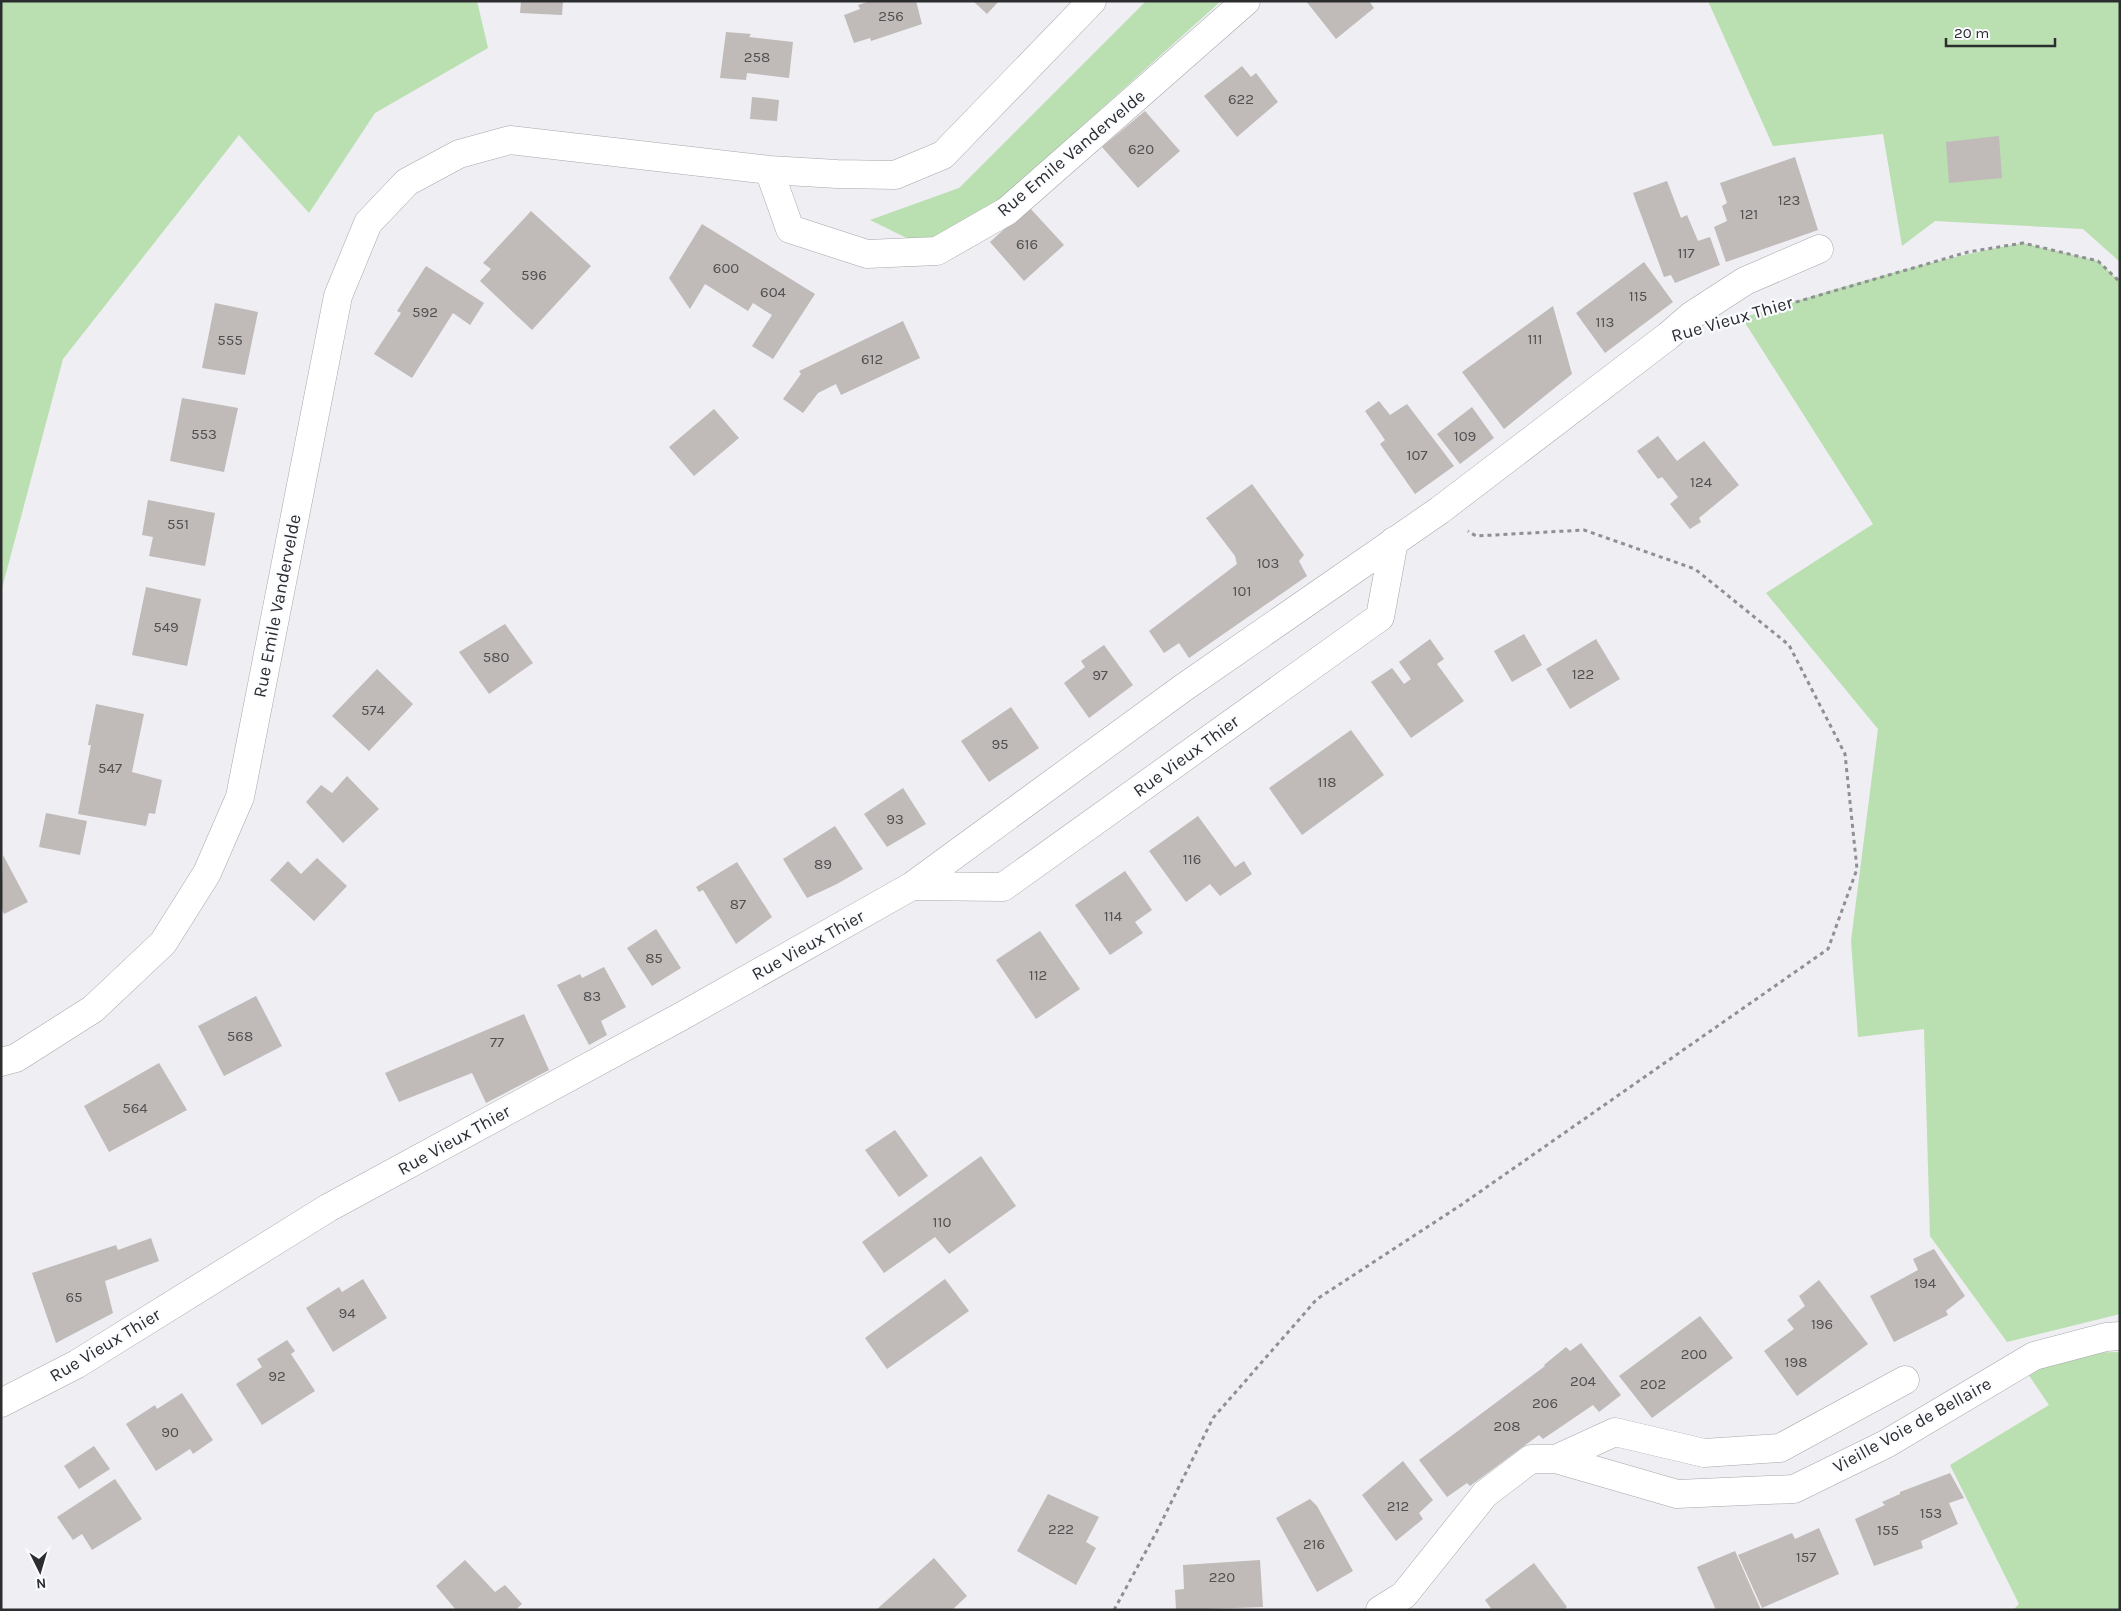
<svg xmlns="http://www.w3.org/2000/svg" width="2121" height="1611" font-family="Karla,sans-serif">
  <style>
    .green { fill: #badfb0 }
    .building { fill: #c0bab9 }
    .lines { fill: none; stroke-linecap: round; stroke-linejoin: round }
    .minor-casing { stroke: #a7a7ac; stroke-width: 29 }
    .path { stroke: #8f9093; stroke-width: 3; stroke-dasharray: 4 4; stroke-linecap: butt }
    .minor { stroke: #fff; stroke-width: 28 }
    .labels { text-anchor: middle; stroke-width: 4.5; stroke-linejoin: round; paint-order: stroke }
    .number-label { font-size: 15px; fill: #515051 }
    .street-label { font-size: 18px; fill: #2c2d2e; stroke: #fbfcff }
  </style>
  <rect width="100%" height="100%" fill="#eeeef3"/>
  <path class="green" d="M1,1H477L488,48L375,113L309,213L239,135L63,359L1,592Z
    M1146,1H1221L975,222L921,245L870,220L959,188Z
    M1708,1H2120V262L2083,229L1935,221L1902,246L1883,134L1773,146Z
    M2023,243L2098,261L2120,282V1314L2007,1342L1930,1236L1924,1029L1858,1037L1851,941L1878,729L1766,593L1873,524L1742,318C1834,289 1928,260 2023,243Z
    M2120,1352V1610H2013L2019,1604L1950,1465L2049,1405L2028,1374L2081,1353Z"/>
  <path class="building" d="M521,1H563L562,15L520,13Z
    M871,1H916L922,24L871,41L870,38L854,43L844,15L860,9L858,5Z
    M973,1H999L987,14Z
    M1306,1H1369L1374,8L1336,39Z
    M726,32L751,34L749,37L793,42L789,78L747,73L746,80L720,78Z
    M1242,66L1251,77L1256,73L1278,102L1237,137L1204,96Z
    M752,97L779,100L777,121L750,119Z
    M1145,111L1180,151L1138,188L1102,147Z
    M1999,136L2002,178L1949,183L1946,142Z
    M1795,157L1818,230L1726,262L1714,227L1727,221L1722,206L1727,203L1720,183Z
    M1667,181L1681,218L1687,215L1698,241L1710,237L1720,265L1675,283L1671,275L1664,277L1633,193Z
    M1029,207L1064,245L1024,281L990,242Z
    M531,211L591,266L532,330L480,281L491,269L483,263Z
    M702,224L815,294L773,359L752,346L772,315L753,303L748,311L705,284L690,309L669,278Z
    M1644,262L1673,302L1605,353L1576,313Z
    M426,266L484,303L470,325L453,313L412,378L374,354L401,313L397,311Z
    M215,303L258,312L245,375L202,368Z
    M1553,306L1572,374L1504,429L1462,372Z
    M903,321L920,358L841,395L836,384L818,393L803,413L783,399L801,374L799,371Z
    M182,398L238,408L224,472L170,461Z
    M1379,401L1390,415L1407,404L1454,466L1415,494L1380,444L1385,440L1365,411Z
    M1472,407L1494,438L1460,464L1437,434Z
    M714,409L739,438L694,476L669,447Z
    M1658,436L1677,461L1704,441L1739,485L1699,518L1701,522L1690,529L1670,504L1678,497L1662,477L1658,479L1637,451Z
    M1252,484L1304,555L1299,561L1307,576L1189,658L1179,643L1164,653L1149,631L1237,564L1235,556L1206,518Z
    M148,500L215,513L205,566L149,556L153,537L142,535Z
    M146,587L201,599L187,666L132,655Z
    M505,624L533,663L489,694L459,652Z
    M1524,634L1542,665L1512,682L1494,651Z
    M1430,639L1444,659L1437,664L1464,701L1411,738L1371,682L1392,668L1404,684L1411,679L1399,662Z
    M1596,639L1620,679L1570,709L1546,669Z
    M1104,645L1133,685L1089,718L1064,683L1085,667L1081,661Z
    M377,669L413,704L369,751L332,716Z
    M96,704L144,714L132,772L162,780L155,814L149,813L146,826L78,814L91,745H88Z
    M1011,707L1039,748L989,782L961,741Z
    M1351,730L1384,775L1302,835L1269,788Z
    M347,776L379,809L343,843L306,802L321,785L332,793Z
    M903,788L926,824L887,847L864,814Z
    M46,813L87,821L80,855L39,847Z
    M1198,816L1235,867L1244,861L1252,874L1220,896L1210,884L1186,902L1149,851Z
    M835,826L863,869L837,884L807,898L783,859Z
    M3,855L28,902L4,914L1,908Z
    M317,858L347,886L314,921L270,880L288,861L301,874Z
    M737,862L772,917L736,944L703,890L699,892L696,887Z
    M1125,871L1152,910L1135,922L1143,933L1110,955L1075,905Z
    M656,929L681,968L652,986L627,948Z
    M1040,931L1080,989L1036,1019L996,960Z
    M604,967L626,1007L601,1021L607,1035L589,1045L557,985L580,974L582,978Z
    M256,996L282,1046L224,1076L198,1026Z
    M524,1014L549,1070L486,1103L472,1073L399,1102L385,1073Z
    M159,1063L187,1110L109,1152L84,1106Z
    M895,1130L928,1176L899,1197L865,1150Z
    M981,1156L1016,1206L949,1254L935,1237L884,1273L862,1242Z
    M151,1238L159,1261L105,1281L113,1313L56,1343L32,1273L116,1245L118,1250Z
    M1934,1249L1965,1296L1946,1311L1948,1315L1894,1342L1870,1296L1918,1270L1913,1259Z
    M363,1279L387,1318L333,1352L306,1308L339,1287L342,1292Z
    M945,1279L969,1311L887,1369L865,1338Z
    M1819,1280L1868,1344L1797,1396L1764,1351L1794,1329L1787,1320L1805,1306L1799,1296Z
    M1700,1316L1733,1358L1652,1418L1619,1376Z
    M287,1340L295,1351L291,1354L315,1391L262,1425L236,1384L262,1367L257,1359Z
    M1581,1343L1621,1395L1599,1412L1593,1405L1543,1439L1539,1435L1470,1486L1467,1483L1447,1497L1419,1460L1545,1366L1544,1365L1566,1347L1570,1351Z
    M182,1393L213,1440L193,1454L190,1449L156,1471L126,1424L155,1405L157,1409Z
    M94,1446L110,1469L79,1489L64,1466Z
    M1403,1461L1433,1500L1419,1513L1423,1519L1396,1541L1362,1495Z
    M1950,1473L1964,1498L1949,1503L1958,1524L1921,1541L1923,1548L1874,1566L1855,1519L1885,1505L1882,1502L1900,1494V1492Z
    M115,1479L142,1519L92,1550L82,1534L73,1540L57,1517Z
    M1048,1494L1099,1517L1086,1542L1096,1548L1076,1585L1017,1551Z
    M1310,1499L1317,1506L1353,1571L1317,1592L1276,1518Z
    M1819,1528L1839,1574L1762,1608L1738,1555L1792,1533L1795,1539Z
    M1735,1551L1761,1610H1716L1697,1567Z
    M934,1558L967,1596L952,1610H876Z
    M465,1560L495,1592L505,1585L522,1604L515,1610H456L436,1586Z
    M1260,1560L1263,1607L1176,1610L1175,1590L1184,1589L1183,1565Z
    M1534,1563L1567,1607L1563,1610H1492L1485,1600Z"/>
  <g class="lines">
    <defs>
      <path id="minor" d="M769,170L790,229L867,254L937,251L1007,211L1246,1
        M912,886L1003,887L1380,617L1394,541
        M1,1062L16,1058L93,1009L163,943L207,873L240,797L338,296L368,223L407,182L459,154L510,140L769,170L837,174L895,175L943,155L1092,1
        M1,1403L77,1364L328,1208L682,1016L912,886L1183,688L1440,510L1668,336L1691,316L1745,281L1819,249
        M1556,1459L1615,1432L1704,1453L1780,1448L1905,1380
        M1380,1610L1404,1595L1485,1494L1531,1459H1556L1677,1494L1794,1489L1886,1444L2034,1356L2106,1337L2120,1336"/>
    </defs>
    <use href="#minor" class="minor-casing"/>
    <path class="path" d="M1765,311L1968,252L2023,243L2098,261L2120,282
      M1114,1610L1157,1531L1213,1418L1317,1299L1461,1205L1828,949L1857,869L1845,754L1789,645L1695,569L1584,530L1476,536L1468,531"/>
    <use href="#minor" class="minor"/>
  </g>
  <g class="labels">
    <g class="number-label">
      <text x="891" y="21">256</text>
      <text x="757" y="62">258</text>
      <text x="1241" y="104">622</text>
      <text x="1141" y="154">620</text>
      <text x="1789" y="205">123</text>
      <text x="1749" y="219">121</text>
      <text x="1027" y="249">616</text>
      <text x="1686" y="258">117</text>
      <text x="726" y="273">600</text>
      <text x="534" y="280">596</text>
      <text x="773" y="297">604</text>
      <text x="1638" y="301">115</text>
      <text x="425" y="317">592</text>
      <text x="1605" y="327">113</text>
      <text x="1535" y="344">111</text>
      <text x="230" y="345">555</text>
      <text x="872" y="364">612</text>
      <text x="204" y="439">553</text>
      <text x="1465" y="441">109</text>
      <text x="1417" y="460">107</text>
      <text x="1701" y="487">124</text>
      <text x="178" y="529">551</text>
      <text x="1268" y="568">103</text>
      <text x="1242" y="596">101</text>
      <text x="166" y="632">549</text>
      <text x="496" y="662">580</text>
      <text x="1583" y="679">122</text>
      <text x="1100" y="680">97</text>
      <text x="373" y="715">574</text>
      <text x="1000" y="749">95</text>
      <text x="110" y="773">547</text>
      <text x="1327" y="787">118</text>
      <text x="895" y="824">93</text>
      <text x="1192" y="864">116</text>
      <text x="823" y="869">89</text>
      <text x="738" y="909">87</text>
      <text x="1113" y="921">114</text>
      <text x="654" y="963">85</text>
      <text x="1038" y="980">112</text>
      <text x="592" y="1001">83</text>
      <text x="240" y="1041">568</text>
      <text x="497" y="1047">77</text>
      <text x="135" y="1113">564</text>
      <text x="942" y="1227">110</text>
      <text x="1925" y="1288">194</text>
      <text x="74" y="1302">65</text>
      <text x="347" y="1318">94</text>
      <text x="1822" y="1329">196</text>
      <text x="1694" y="1359">200</text>
      <text x="1796" y="1367">198</text>
      <text x="277" y="1381">92</text>
      <text x="1583" y="1386">204</text>
      <text x="1653" y="1389">202</text>
      <text x="1545" y="1408">206</text>
      <text x="1507" y="1431">208</text>
      <text x="170" y="1437">90</text>
      <text x="1398" y="1511">212</text>
      <text x="1931" y="1518">153</text>
      <text x="1061" y="1534">222</text>
      <text x="1888" y="1535">155</text>
      <text x="1314" y="1549">216</text>
      <text x="1806" y="1562">157</text>
      <text x="1222" y="1582">220</text>
    </g>
    <g class="street-label">
      <text transform="translate(1071 153) rotate(-40)" y="6">Rue Emile Vandervelde</text>
      <text transform="translate(1732 319) rotate(-16)" y="6">Rue Vieux Thier</text>
      <text transform="translate(277 606) rotate(-79)" y="6">Rue Emile Vandervelde</text>
      <text transform="translate(1186 756) rotate(-36)" y="6">Rue Vieux Thier</text>
      <text transform="translate(808 945) rotate(-29)" y="6">Rue Vieux Thier</text>
      <text transform="translate(454 1140) rotate(-29)" y="6">Rue Vieux Thier</text>
      <text transform="translate(105 1345) rotate(-31)" y="6">Rue Vieux Thier</text>
      <text transform="translate(1912 1425) rotate(-29)" y="6">Vieille Voie de Bellaire</text>
    </g>
  </g>
  <rect width="2121" height="1611" fill="none" stroke="#2c2d2e" stroke-width="5"/>
  <g transform="translate(40 1571) rotate(175)" stroke="#fbfcff" stroke-width="4" paint-order="stroke">
  <path d="M0-4L9 19L0 12L-9 19Z" fill="#2c2d2e"/>
  <text y="-8" font-size="14" font-weight="bold" text-anchor="middle" fill="#2c2d2e">N</text>
  </g>
  <path d="M1946 38v8h109v-8" fill="none" stroke="#2c2d2e" stroke-width="2.5"/>
  <text x="1954" y="38" font-size="15" fill="#2c2d2e" stroke="#fbfcff" stroke-width="4" paint-order="stroke">20 m</text>
</svg>
